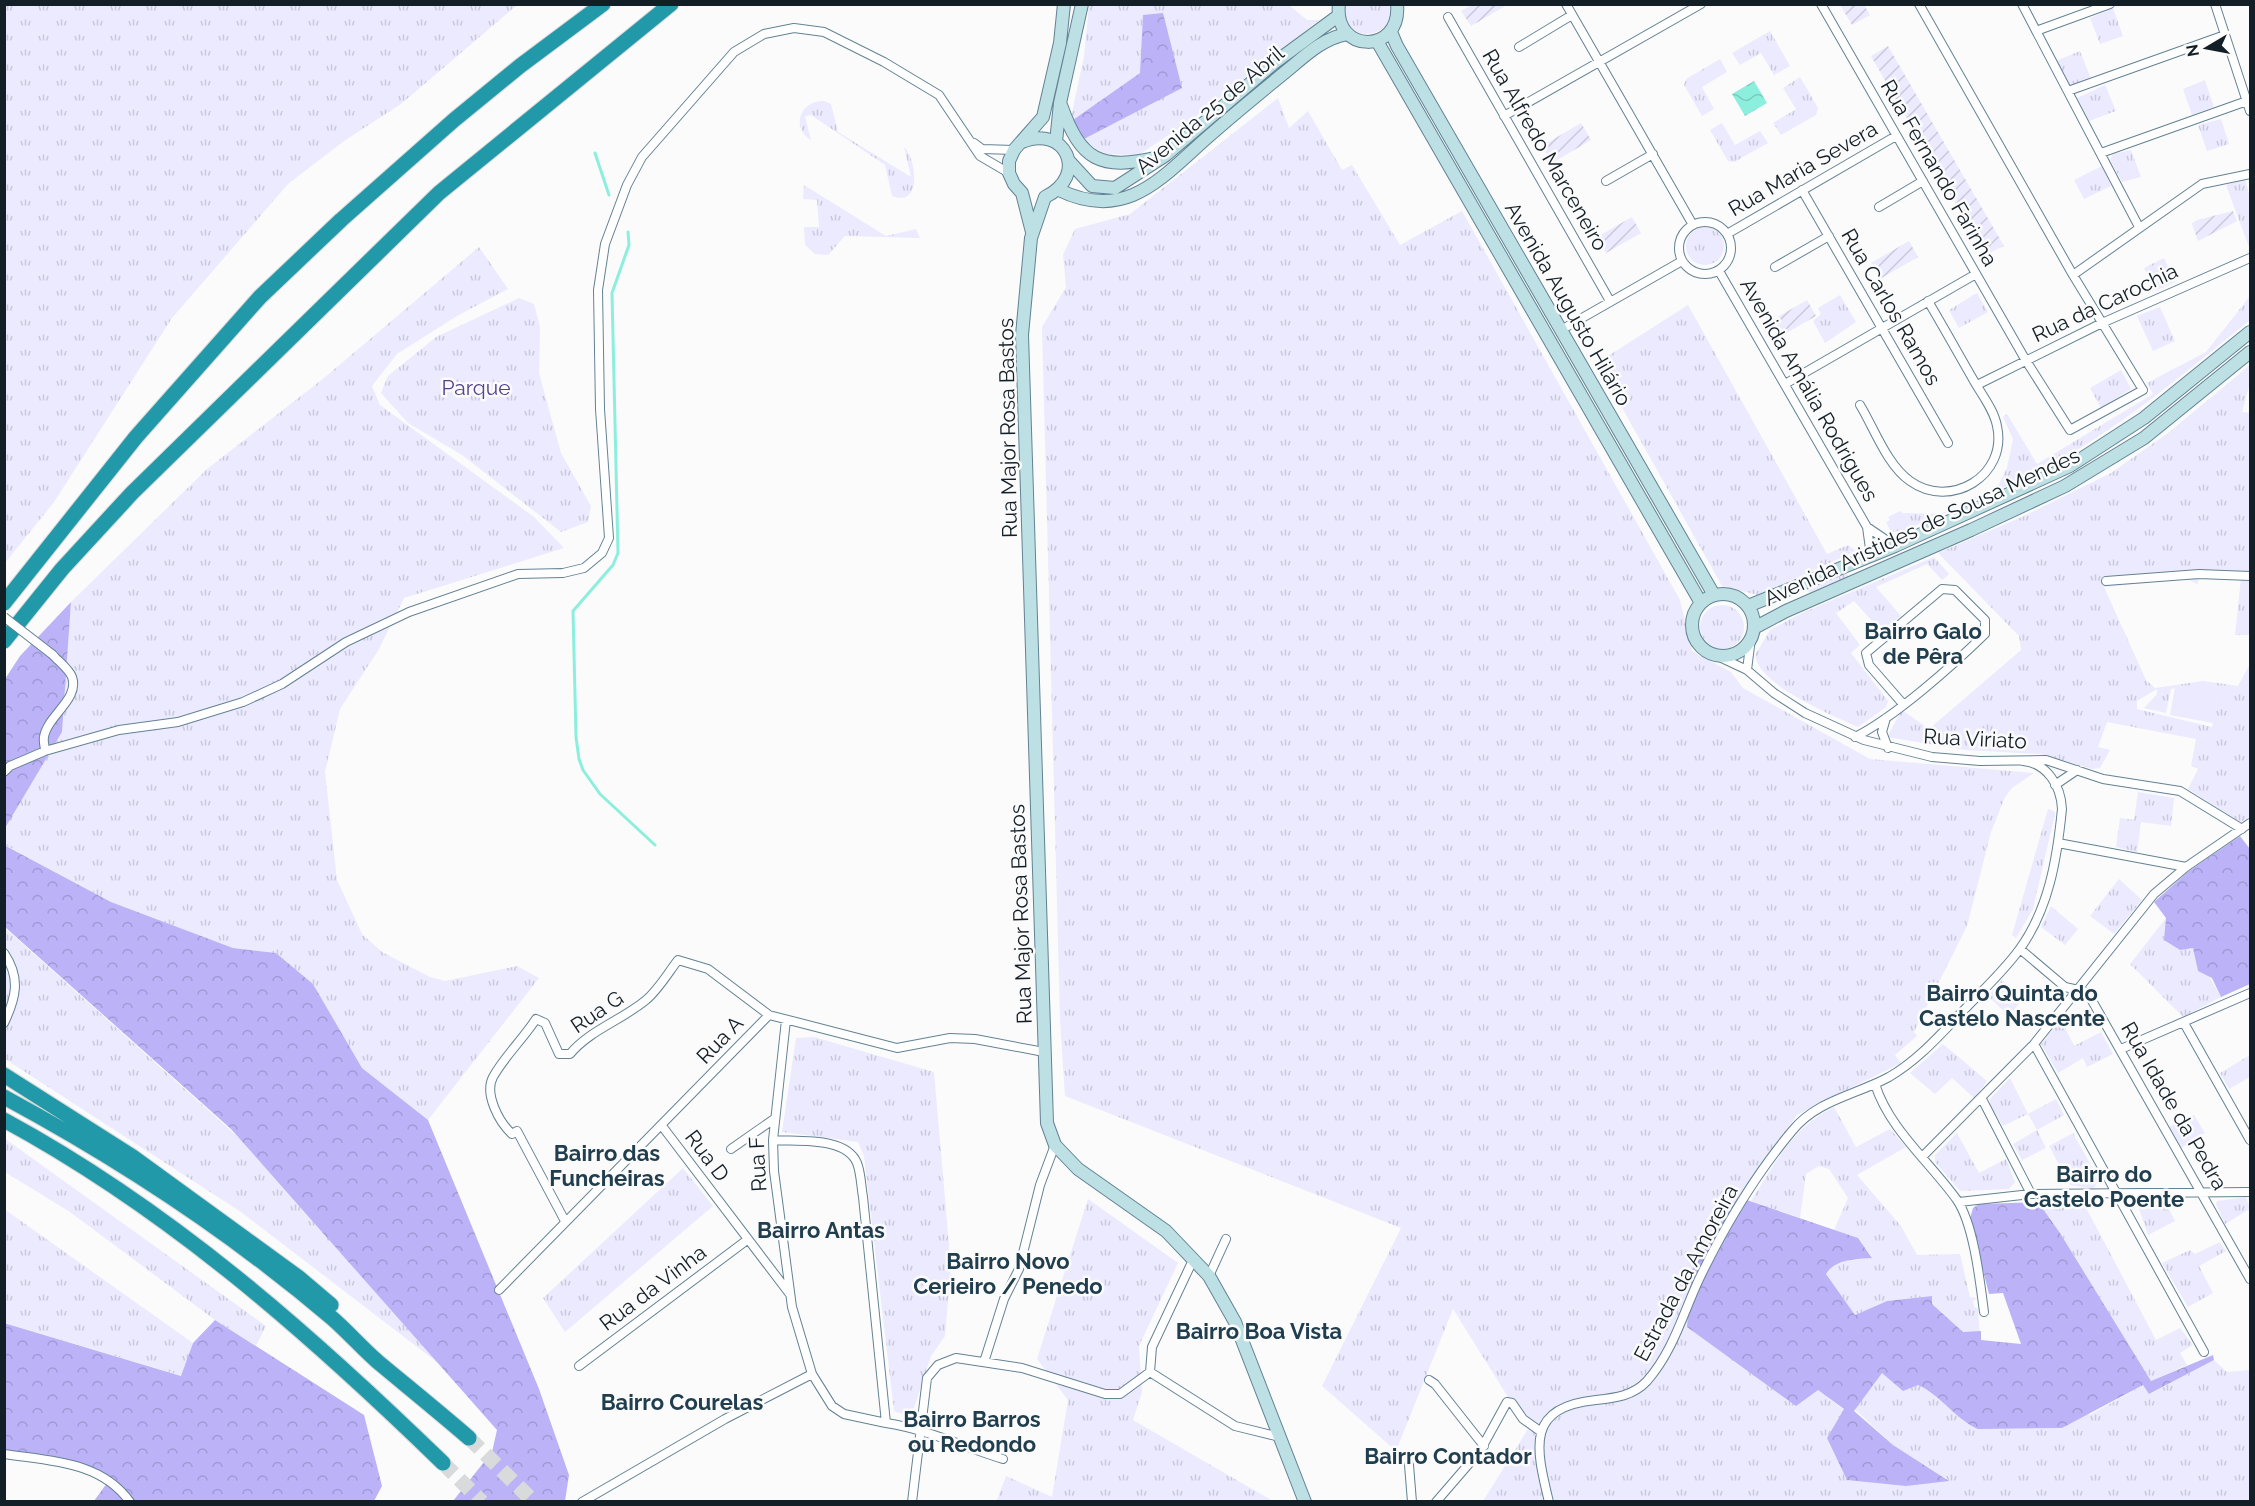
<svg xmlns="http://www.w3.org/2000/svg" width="2255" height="1506" font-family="Raleway,sans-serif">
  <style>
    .grass { fill: url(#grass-tufts); fill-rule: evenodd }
    .forest { fill: url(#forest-crowns) }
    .garden { fill: url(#garden-furrows) }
    .pitch { fill: #eceafe }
    .water { fill: url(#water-waves) }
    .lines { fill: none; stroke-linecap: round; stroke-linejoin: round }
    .stream { stroke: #8cefde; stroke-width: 3 }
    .motorway-tunnel { stroke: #d8dadb; stroke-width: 15; stroke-dasharray: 15 8; stroke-linecap: butt }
    .minor-casing { stroke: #638294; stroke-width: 10 }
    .secondary-casing { stroke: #638294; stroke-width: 14 }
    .motorway-casing { stroke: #d5d7d8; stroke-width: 17 }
    .minor { stroke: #fff; stroke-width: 8 }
    .secondary { stroke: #bde0e5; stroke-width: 12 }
    .motorway { stroke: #2299a9; stroke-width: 15 }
    .minor-bridge-casing { stroke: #638294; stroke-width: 10; stroke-linecap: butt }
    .minor-bridge { stroke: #fff; stroke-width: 8 }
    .labels { text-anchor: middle; stroke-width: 5; stroke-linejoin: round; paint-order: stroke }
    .street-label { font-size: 21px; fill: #131f27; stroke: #fbfbfb }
    .park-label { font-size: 21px; fill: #534191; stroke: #fbfbfb }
    .neighbourhood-label { font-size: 22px; font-weight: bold; fill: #213e4e; stroke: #fbfbfb }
  </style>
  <defs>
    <pattern id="grass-tufts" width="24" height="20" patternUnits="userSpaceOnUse" patternTransform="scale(1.5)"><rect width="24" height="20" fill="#eceafe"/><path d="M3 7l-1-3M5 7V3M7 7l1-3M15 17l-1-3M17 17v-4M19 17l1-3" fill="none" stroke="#cac8da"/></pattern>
    <pattern id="forest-crowns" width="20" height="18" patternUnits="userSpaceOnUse" patternTransform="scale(1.5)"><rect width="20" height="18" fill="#bcb2f8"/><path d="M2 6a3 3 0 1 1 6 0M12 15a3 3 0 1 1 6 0" fill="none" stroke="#a199d5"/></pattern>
    <pattern id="garden-furrows" width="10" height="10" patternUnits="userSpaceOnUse" patternTransform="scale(1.5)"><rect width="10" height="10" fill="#eceafe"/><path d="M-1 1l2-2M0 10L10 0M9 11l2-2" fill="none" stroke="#cac8da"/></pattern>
    <pattern id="water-waves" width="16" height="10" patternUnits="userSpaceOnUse" patternTransform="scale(1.5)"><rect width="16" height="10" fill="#8cefde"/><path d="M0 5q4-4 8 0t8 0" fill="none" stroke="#78ccbe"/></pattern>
  </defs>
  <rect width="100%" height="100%" fill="#fbfbfb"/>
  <path class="grass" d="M5,4L517,5L401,104L344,141L288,184L172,318L54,502L5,563Z
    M1089,5H1289L1307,20H1319L1191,120L1139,155L1105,154L1082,140L1140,73L1070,122L1084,56Z
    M1345,5H1389C1398,43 1337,44 1345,5Z
    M2113,8L2123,36L2100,44L2090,18Z
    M1770,31L1790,66L1774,75L1761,53L1740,65L1732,53Z
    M2080,51L2091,79L2069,86L2056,61Z
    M1720,59L1727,72L1702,87L1714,109L1702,116L1684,85L1686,79Z
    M1800,77L1818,108L1816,115L1781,135L1773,123L1796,109L1783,88Z
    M2205,80L2214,107L2192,115L2183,89Z
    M2105,85L2116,111L2089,121L2077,98Z
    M1278,98L1289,128L1308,111L1342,170L1352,165L1400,245L1462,211L1680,600L1692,651L1731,672L1743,688L1870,759L2034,773L2012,788L2005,797L1991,832L1967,926L1914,1032L1917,1036L1895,1055L1901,1063L1797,1115L1738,1197L1691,1271L1818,1390L1844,1410L1827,1438L1948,1480L1893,1445L1828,1384L1963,1332L1932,1304L1931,1296L1887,1301L1855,1315L1826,1274C1835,1258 1856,1260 1872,1257L1858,1238L1834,1230L1848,1198L1829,1169L1819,1166L1806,1174L1800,1218L1751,1201C1776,1162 1791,1129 1834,1107L1856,1147L1890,1129L1906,1147L1857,1175L1901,1226L1917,1255L1960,1254L1970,1297L1977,1298L1973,1301L1974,1307L1978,1309L1980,1340L2090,1415L2143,1385L2150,1394L2214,1360L2227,1372L2250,1370V1501H1483L1528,1429L1453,1309L1396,1451L1322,1386L1401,1228L1065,1096L1060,1020L1042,327L1066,287L1063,255L1075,229L1130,214Z
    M824,101L831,104L838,132L911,177L904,147C917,160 922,208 892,196L885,165L811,115L805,116L811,140C790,127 801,100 824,101Z
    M2221,119L2229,144L2207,151L2198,125Z
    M1722,123L1735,145L1760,131L1768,143L1734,162L1728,161L1710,130Z
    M2131,150L2141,177L2122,182L2110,160L2113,154Z
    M2102,166L2111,186L2084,199L2074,180Z
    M2245,179L2250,197V250L2226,185Z
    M804,185L886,236L916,229L920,238L845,236L828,255L815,254L805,245L804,227H819L817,200L803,199Z
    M1686 246a19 19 0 1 1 38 0a19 19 0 1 1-38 0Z
    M479,247L508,289L457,316L397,354L372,386L380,405L534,517L564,548L404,598L379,649L340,709L325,772L337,880L362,934L382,952L430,977L445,981L517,966L539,978L428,1120L362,1068L313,984L276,953L233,948L111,902L5,845L4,828L62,732L71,602L207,469L324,378Z
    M2164,258L2175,282L2155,291L2144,268Z
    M1977,293L1988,312L1959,328L1949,310Z
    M1840,295L1856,322L1825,343L1813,321L1821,314L1818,308Z
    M2250,296V320C2188,370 2128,422 2058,461C2008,488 1955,508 1903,531L1891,532L1886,522L1890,520L1888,517L1900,511L1903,513L1940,514L1998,486L2007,468L2013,439L2003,417L2007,414L2037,464L2153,394L2147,383L2206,352Z
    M519,298L534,304L540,327L539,373L561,453L591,506L588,522L561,532L462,455L408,423L381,393L388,376L436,337Z
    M1688,305L1827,554L1848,545L1856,551L1758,595L1722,586L1597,363Z
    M2160,307L2175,341L2153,351L2137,316Z
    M2250,365V383L2242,412L2250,413V635H2235L2241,578L2200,577L2197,584L2188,579L2104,587L2146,680L2155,688L2203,681L2238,686L2250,664V816L2242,823L2188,789L2198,769L2191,766L2196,739L2107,722L2098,747L2110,750L2100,768L2092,769L2040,754L1966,750L1887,737L1902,710L1929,729L2021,650L2019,636L1938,553L2024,516L2111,473L2168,433ZM2175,688L2218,695L2212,727L2137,709V701L2157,689V694L2144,708L2166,713L2171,689Z
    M2121,370L2131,389L2101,408L2090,388Z
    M1934,557L1949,574L1942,580L1927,564L1876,587L1901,616L1881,631L1854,601L1836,613L1860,645L1851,653L1888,701L1886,707L1858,727C1832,715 1758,685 1755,655L1770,630L1802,613Z
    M1846,572L1849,577L1810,595L1808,589Z
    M1700 627a22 22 0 1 1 44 0a22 22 0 1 1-44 0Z
    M2138,792L2174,798L2171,826L2141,822L2137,852L2116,847L2120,818L2134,820Z
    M2048,809L2054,811L2055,814L2033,909L2016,938L2012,935Z
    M2119,879L2142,900L2114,934L2090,916Z
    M2051,906L2078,929L2065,945L2041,927Z
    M2166,918L2193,948L2221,997L2183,1017L2130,964Z
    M4,927L237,1136L442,1366L241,1212L5,1059Z
    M2002,980L2022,1000L2009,1016L1988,996Z
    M2061,1019L2074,1046L2101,1032L2113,1054L2087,1067L2083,1058L2058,1073L2041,1044Z
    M814,1037L934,1072L951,1268L945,1336L931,1356L911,1417L894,1411L864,1156L858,1142L782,1132L796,1038Z
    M1943,1044L1987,1081L1974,1098L1952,1078L1935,1094L1910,1073Z
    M2250,1055V1077L2229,1089L2220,1073Z
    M2010,1078L2028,1114L2056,1099L2064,1115L2037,1130L2046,1148L2022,1160L2013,1144L2037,1130L2028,1114L2003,1126L1990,1105V1099Z
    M2194,1115L2205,1133L2181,1148L2169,1127Z
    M1957,1133L1979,1173L2006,1159L2015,1182L2009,1189L1960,1191L1935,1162V1155Z
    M2073,1133L2099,1180L2093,1189L2070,1185L2049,1146Z
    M4,1138L266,1326L256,1346L215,1320L70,1212L5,1172Z
    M683,1168L713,1206L565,1332L543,1298Z
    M2246,1197L2250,1209L2225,1224L2216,1204L2217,1201Z
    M1088,1199L1178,1263L1139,1346L1142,1392L1133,1420L1273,1501L996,1502L1006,1476L1052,1497L1068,1400L1037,1359Z
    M2165,1201L2175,1221L2148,1235L2137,1203Z
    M2038,1202H2083L2156,1340L2180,1328L2193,1345L2180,1353L2187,1365L2151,1381L2060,1233Z
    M4,1209L193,1343L182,1376L5,1323Z
    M2220,1242L2226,1251L2199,1266L2213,1293L2188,1307L2162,1263L2190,1250L2195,1254Z"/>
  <path class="forest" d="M1163,13L1182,88L1082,140L1070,122L1140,73L1143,15Z
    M71,602L62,732L5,828V679L20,656Z
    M2240,836L2250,849V984L2221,997L2212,978L2198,971L2193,948L2180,950L2164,940L2166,918L2154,902L2189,871Z
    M4,845L111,902L233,948L276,953L313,984L362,1068L428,1120L539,1389L569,1475L565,1501H453L492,1452L497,1430L231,1129L5,927Z
    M1738,1197L1858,1238L1872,1258C1856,1259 1835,1259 1826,1274L1855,1315L1887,1301L1932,1296V1304L1963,1332L1981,1331V1340L2021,1344L2003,1293L1989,1294L1970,1219L1973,1208L1979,1204L2038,1202L2060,1233L2151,1381L2213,1355L2214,1360L2149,1394L2143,1385L2062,1428L1978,1429C1955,1419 1941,1395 1918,1385L1903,1391L1882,1373L1854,1411L1893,1445L1949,1481L1906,1486L1847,1480L1827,1438L1844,1409L1818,1390L1796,1406L1687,1327L1691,1271Z
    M215,1320L364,1415L382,1486L374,1501H94L107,1483C75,1465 41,1462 5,1459L4,1323L181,1376L193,1343Z"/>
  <path class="garden" d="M1472,5V4L1507,5L1471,26L1461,11Z
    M1840,5H1864L1870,15L1852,25Z
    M1888,46L2004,246L1985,255L1871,56Z
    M1581,123L1591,140L1552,163L1542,146Z
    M2233,211L2237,221L2198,241L2192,224L2197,220Z
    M1632,217L1641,233L1606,253L1597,237Z
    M1909,241L1918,257L1880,279L1871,263Z
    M1807,300L1816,316L1783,335L1774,319Z"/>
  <path class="pitch" d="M2175,687L2218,695L2213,723L2170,715Z"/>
  <path class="water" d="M1754,81L1767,103L1745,116L1732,94Z"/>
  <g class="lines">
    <path class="stream" d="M595,153L609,195
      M628,232L629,245L612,293L618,553L613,565L573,611L576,737L579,759L583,770L600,794L655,845"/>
    <path class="motorway-tunnel" d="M469,1438L534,1502
      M443,1463L482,1502"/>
    <defs>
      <path id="minor" d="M1566,4L1693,225
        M1821,4L2025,359L2070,430L2143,390L2073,275L1919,4
        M2022,4L2139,227
        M2215,4L2250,111
        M1448,17L1610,301
        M2036,31L2110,4
        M1519,47L1572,15
        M2068,91L2225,35
        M1504,116L1701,4
        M974,143L982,149L1014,150
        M2101,153L2247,101
        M1606,181L1653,154
        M1802,190L1948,443
        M1879,207L1923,181
        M1679 248a26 26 0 1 1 52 0a26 26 0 1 1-52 0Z
        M1727,234L1896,136
        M1775,267L1829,236
        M1719,271L1867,527L1871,556
        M2073,275L2202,184L2250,174
        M1561,330L1682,261
        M1785,384L1976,274
        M1977,385L2102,323L2250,258
        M1860,405C1874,428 1887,465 1910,481C1950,510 2008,476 1997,426C1994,410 1982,395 1974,381C1959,355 1944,328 1928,301
        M1867,527L1895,546
        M2106,581L2199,574L2250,576
        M1713,654L1747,670L1774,693L1805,713L1864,740L1932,757L1980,761L2046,760L2103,779L2180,791L2242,829
        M1747,670L1751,638
        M1886,718L1882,732L1888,748
        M1855,737C1895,717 1952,666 1985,634V620L1955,590L1942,589L1866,653L1869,665L1903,704
        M45,751C45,747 43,741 44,737C47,716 80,699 72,677C69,669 58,661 53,655
        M4,772L10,766L45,751L119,730L178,722L243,702L282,684L346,642L409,612L518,574L563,573L584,568L602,553L609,538L600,409L598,290L605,244L627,185L642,157L734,52L764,34L794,28L824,32L884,62L939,95L980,156L1009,173
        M2055,785L2077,770
        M2058,843L2186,867
        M2020,949L2065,987L2083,991L2090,997L2250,1279
        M4,953C21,978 16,998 4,1023
        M786,1020L773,1140L774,1171L792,1307L812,1374L832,1406L844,1414L886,1423
        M2184,1023L2250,1140
        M2034,1044L2204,1352
        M2121,1049L2250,993
        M1875,1084C1889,1129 1930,1162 1957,1200C1974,1225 1980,1282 1984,1312
        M1982,1099L2031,1194
        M662,1126L789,1293
        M773,1140C797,1142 846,1136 857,1163C861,1173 861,1186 863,1197L886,1423C926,1429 964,1447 1003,1459
        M731,1149L774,1119
        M1922,1157L2034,1044L2154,894L2186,867L2250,823
        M1959,1202L2031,1194L2250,1192
        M565,1221L517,1131L512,1134C499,1122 484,1094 493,1077C504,1057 523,1039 536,1019L545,1023L559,1054H570C590,1030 622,1020 646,1000C658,990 668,973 678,960L708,969L769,1015
        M1209,1276L1226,1239
        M499,1290L769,1015L897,1048L950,1038L975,1039L1044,1052
        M984,1362L1004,1299L1019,1269L1040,1185L1055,1145
        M579,1366L747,1240
        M1150,1372L1152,1347L1193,1260
        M1429,1380L1435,1384L1484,1446
        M4,1454C50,1461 101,1461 130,1502
        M1409,1465L1412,1502
        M582,1502L725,1419L812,1374
        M912,1502L927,1378L938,1365L956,1358L1022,1368L1105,1394H1120L1150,1372L1235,1426L1280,1437
        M1436,1502L1480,1451L1507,1402L1512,1403L1523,1419L1540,1431
        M1549,1502C1536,1448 1525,1407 1596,1400C1615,1398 1633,1396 1647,1381C1675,1349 1684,1309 1702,1273C1726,1224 1757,1173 1792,1131C1817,1100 1856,1095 1889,1077C1918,1060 1939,1036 1962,1012C1981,992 2002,973 2019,950C2049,909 2057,859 2062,809C2061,786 2047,763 2023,761"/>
      <path id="secondary" d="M1339,4C1333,54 1402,55 1397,4
        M1391,32L1397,46L1714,595
        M1377,41L1701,603
        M1061,105C1081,161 1100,171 1159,157
        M1022,142C1065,124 1090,175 1045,197L1031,238L1022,335L1047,1123L1055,1145L1078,1169L1166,1231L1209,1276L1235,1322L1305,1502
        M1056,142L1060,103L1082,4
        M1069,161L1092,186L1115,188L1166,155L1274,63L1338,16
        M1059,190C1127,223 1162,177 1209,136C1235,113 1262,91 1289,69C1307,54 1324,38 1347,34
        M1032,232L1022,193L1014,184L1009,173V161L1014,150L1043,117L1060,43L1064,4
        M1692 625a31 31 0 1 1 62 0a31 31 0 1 1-62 0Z
        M1748,606L1895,546L2070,466L2144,418L2250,332
        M1754,628L1786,611L1971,530L2065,486L2144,438L2250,352"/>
      <path id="motorway" d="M4,603L136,437L260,297L341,220L454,120L520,66L603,4
        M4,641L62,569L132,493L439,193L671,4
        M4,1075L133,1157L298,1277L331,1305
        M4,1097C119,1159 232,1233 332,1318C348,1332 362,1348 378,1362C408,1387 439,1412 469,1438
        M4,1120C170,1210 309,1333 443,1463"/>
    </defs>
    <use href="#minor" class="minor-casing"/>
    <use href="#secondary" class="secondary-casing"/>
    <use href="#motorway" class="motorway-casing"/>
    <use href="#minor" class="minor"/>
    <use href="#secondary" class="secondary"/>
    <use href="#motorway" class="motorway"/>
    <defs>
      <path id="minor-bridge" d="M4,617L53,655"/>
    </defs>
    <use href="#minor-bridge" class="minor-bridge-casing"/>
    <use href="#minor-bridge" class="minor-bridge"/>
  </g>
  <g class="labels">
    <g class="street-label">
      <text transform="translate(1210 110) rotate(-40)" y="7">Avenida 25 de Abril</text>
      <text transform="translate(1545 150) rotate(60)" y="7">Rua Alfredo Marceneiro</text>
      <text transform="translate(1803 169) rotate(-30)" y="7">Rua Maria Severa</text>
      <text transform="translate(1939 173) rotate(60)" y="7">Rua Fernando Farinha</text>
      <text transform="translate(2105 303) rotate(-25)" y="7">Rua da Carochia</text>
      <text transform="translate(1568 304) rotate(60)" y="7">Avenida Augusto Hilário</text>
      <text transform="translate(1891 307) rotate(60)" y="7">Rua Carlos Ramos</text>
      <text transform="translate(1809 390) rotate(60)" y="7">Avenida Amália Rodrigues</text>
      <text transform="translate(1008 428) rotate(-91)" y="7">Rua Major Rosa Bastos</text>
      <text transform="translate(1922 527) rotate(-25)" y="7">Avenida Aristides de Sousa Mendes</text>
      <text transform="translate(1975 739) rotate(3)" y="7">Rua Viriato</text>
      <text transform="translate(1021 914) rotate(-92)" y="7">Rua Major Rosa Bastos</text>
      <text transform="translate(597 1012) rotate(-34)" y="7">Rua G</text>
      <text transform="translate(720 1040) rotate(-46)" y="7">Rua A</text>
      <text transform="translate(2174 1106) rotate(60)" y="7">Rua Idade da Pedra</text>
      <text transform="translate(707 1156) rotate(53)" y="7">Rua D</text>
      <text transform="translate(758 1164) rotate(-93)" y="7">Rua F</text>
      <text transform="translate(1686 1273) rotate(-62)" y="7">Estrada da Amoreira</text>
      <text transform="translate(653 1288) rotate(-37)" y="7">Rua da Vinha</text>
    </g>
    <g class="park-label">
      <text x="476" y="395">Parque</text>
    </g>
    <g class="neighbourhood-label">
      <text x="1923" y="639">Bairro Galo<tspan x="1923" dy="25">de Pêra</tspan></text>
      <text x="2012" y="1001">Bairro Quinta do<tspan x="2012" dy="25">Castelo Nascente</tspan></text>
      <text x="607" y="1161">Bairro das<tspan x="607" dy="25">Funcheiras</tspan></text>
      <text x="2104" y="1182">Bairro do<tspan x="2104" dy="25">Castelo Poente</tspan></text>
      <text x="821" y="1238">Bairro Antas</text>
      <text x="1008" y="1269">Bairro Novo<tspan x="1008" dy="25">Cerieiro / Penedo</tspan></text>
      <text x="1259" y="1339">Bairro Boa Vista</text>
      <text x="682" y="1410">Bairro Courelas</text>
      <text x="972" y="1427">Bairro Barros<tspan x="972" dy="25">ou Redondo</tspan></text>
      <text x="1448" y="1464">Bairro Contador</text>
    </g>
  </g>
  <rect width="2255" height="1506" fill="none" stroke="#131f27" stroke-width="12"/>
  <g transform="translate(2207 48) rotate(260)" stroke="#fbfbfb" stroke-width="4.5" paint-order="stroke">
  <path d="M0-4.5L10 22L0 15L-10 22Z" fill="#131f27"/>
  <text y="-9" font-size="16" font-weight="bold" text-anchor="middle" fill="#131f27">N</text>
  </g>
</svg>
